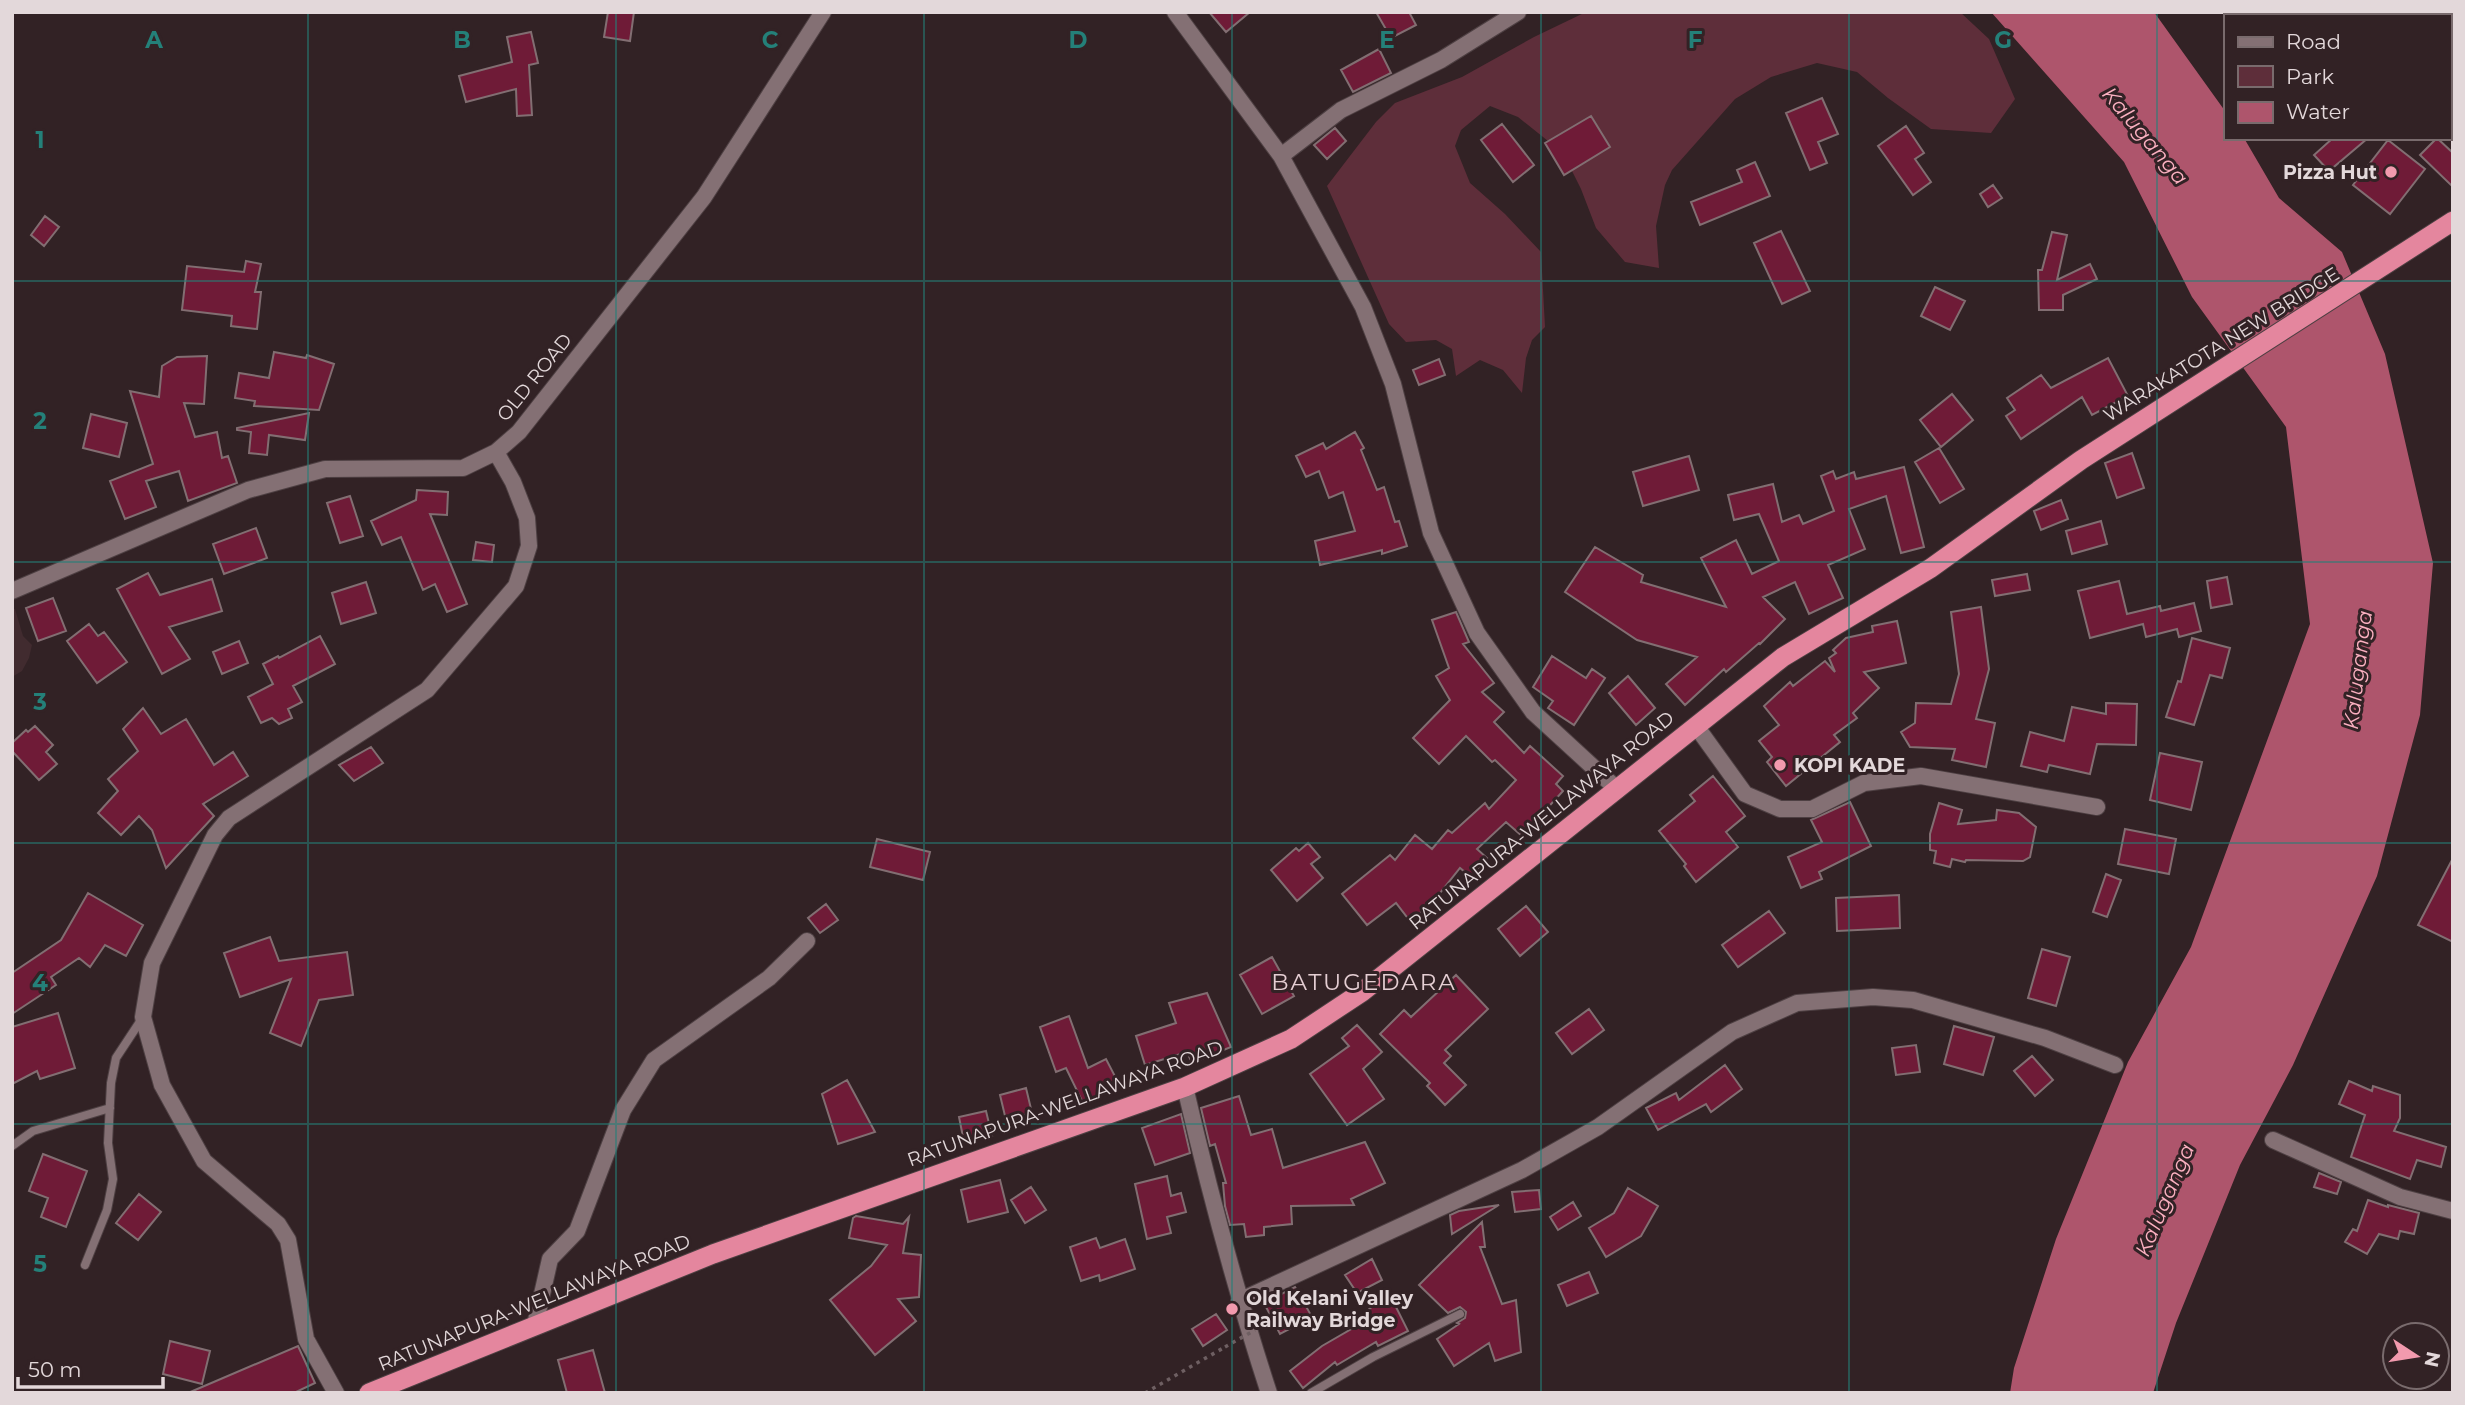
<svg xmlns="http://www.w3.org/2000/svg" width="2465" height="1405" font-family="Montserrat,sans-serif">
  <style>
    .built { fill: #412b2f }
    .green { fill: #5e2e3a }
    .water { fill: #ae556c }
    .building { fill: #6f1b37; stroke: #826e72; stroke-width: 2 }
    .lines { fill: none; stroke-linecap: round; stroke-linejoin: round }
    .service-casing { stroke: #4e4043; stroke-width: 10 }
    .minor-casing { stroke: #4e4043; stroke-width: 18 }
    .trunk-casing { stroke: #4e4043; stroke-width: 21 }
    .path { stroke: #6e5f62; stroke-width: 3.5; stroke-dasharray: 3.5 5; stroke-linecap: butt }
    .service { stroke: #847074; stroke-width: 8 }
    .minor { stroke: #847074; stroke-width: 16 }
    .trunk { stroke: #e4869e; stroke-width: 19 }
    .path-bridge { stroke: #6e5f62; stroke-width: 3.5; stroke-dasharray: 3.5 5; stroke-linecap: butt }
    .grid { fill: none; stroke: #248079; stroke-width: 2; stroke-opacity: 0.55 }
    .poi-dot { fill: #f29aae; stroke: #322225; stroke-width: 2.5 }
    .labels { text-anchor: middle; stroke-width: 6; stroke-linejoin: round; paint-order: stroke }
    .poi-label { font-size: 19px; font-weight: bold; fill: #e3d8da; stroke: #322225; text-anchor: start }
    .street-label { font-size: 19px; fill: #e3d8da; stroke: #322225 }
    .water-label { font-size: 21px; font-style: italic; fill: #fbb0c0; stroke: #322225 }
    .quarter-label { font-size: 23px; letter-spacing: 2px; fill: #e5ced3; stroke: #322225 }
    .grid-label { font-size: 23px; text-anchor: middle; font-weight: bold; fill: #248079; stroke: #322225; stroke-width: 6; stroke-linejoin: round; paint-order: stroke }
  </style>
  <rect width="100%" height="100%" fill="#322225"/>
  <path class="built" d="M12,609H15L23,636L32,645L29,658L22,671L12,677Z"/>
  <path class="green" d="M1586,12H1960L1989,39L2015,99L1991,133L1931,129L1888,98L1857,72L1817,63L1771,77L1735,99L1672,170L1665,185L1656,226L1659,268L1625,262L1596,228L1581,189L1563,153L1518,117L1490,106L1461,130L1455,146L1470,183L1505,214L1541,252L1545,327L1532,340L1526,358L1522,393L1503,370L1480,360L1456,376L1452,349L1436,340L1406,342L1389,324L1327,186L1376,122L1395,103L1462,77L1534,37Z"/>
  <path class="water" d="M1991,12H2154L2225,111V138H2244L2279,198L2342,252L2385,354L2433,563L2420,715L2377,876L2293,1065L2240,1165L2176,1323L2153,1393H2010L2014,1368L2056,1239L2128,1062L2191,947L2310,624L2286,427L2192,297L2124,162Z"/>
  <path class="building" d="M608,12H634L630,41L604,37Z
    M1209,12H1250L1226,32Z
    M1376,12H1409L1416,25L1391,38Z
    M531,32L538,63L529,65L532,115L517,116L516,89L466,102L459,76L512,62L507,37Z
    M1379,49L1391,73L1353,92L1341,70Z
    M1822,98L1838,134L1818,142L1827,163L1810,170L1786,113Z
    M1591,116L1610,147L1564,175L1545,143Z
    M1502,124L1534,165L1513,182L1481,140Z
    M1906,126L1924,153L1915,159L1931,182L1913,195L1878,146Z
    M1335,128L1346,141L1327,159L1314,145Z
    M2333,138H2368L2329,171L2314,155Z
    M2437,138L2453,153V187L2420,155Z
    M2388,140L2425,169L2390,214L2353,185Z
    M1755,162L1770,196L1700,225L1691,202L1742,182L1737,170Z
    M1993,185L2002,198L1988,207L1980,194Z
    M45,216L59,227L44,246L31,235Z
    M1781,231L1810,291L1782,304L1754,243Z
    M2052,232L2067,235L2057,280L2090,264L2097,279L2063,295V310H2039L2038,270H2042Z
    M246,261L261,264L255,292H261L257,329L231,326L232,316L182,310L187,266L244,272Z
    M1935,287L1965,301L1950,330L1921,316Z
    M274,352L306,358L307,355L334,364L319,410L254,406L255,401L235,398L239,373L269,378Z
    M207,356L204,404L184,403L195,437L217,432L222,458L228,456L237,483L188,501L179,471L146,481L156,507L125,519L110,481L153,464L130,391L159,397L162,366L177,357Z
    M2108,358L2128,396L2092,415L2082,397L2021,439L2006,416L2015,410L2007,398L2041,375L2051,388Z
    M1439,359L1445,375L1419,385L1413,370Z
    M1952,394L1973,420L1941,447L1920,420Z
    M309,413L305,440L269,435L267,455L249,453L251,432L237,430V428Z
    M91,414L127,423L119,457L83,448Z
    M1355,432L1364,448L1361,450L1377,490L1384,487L1395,522L1399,521L1407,546L1382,554V550L1320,565L1315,541L1355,531L1343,492L1329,498L1319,471L1306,477L1296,456L1323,443L1326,449Z
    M1939,448L1964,489L1940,503L1915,462Z
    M2132,453L2144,488L2117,498L2105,463Z
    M1689,456L1699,490L1643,506L1633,472Z
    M1904,467L1924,547L1901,553L1886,496L1849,509L1865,549L1828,565L1843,598L1809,614L1795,582L1763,597L1785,619L1760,644L1759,643L1726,672L1724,669L1685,705L1666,684L1697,657L1637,640L1565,592L1595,547L1643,575L1641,582L1726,607L1701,558L1736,540L1752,574L1779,561L1759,514L1734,520L1728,495L1773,484L1782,522L1799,515L1803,524L1834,511L1821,476L1833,471L1836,479L1854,472L1856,479Z
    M417,490L448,492L447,515L430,514L467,604L447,612L435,584L423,590L401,537L382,545L371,521L416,500Z
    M350,496L363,536L340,543L327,503Z
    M2061,500L2068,519L2041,530L2034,511Z
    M2101,521L2107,544L2072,554L2066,531Z
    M256,528L267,558L224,574L213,544Z
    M476,542L494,545L492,562L473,560Z
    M148,573L160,595L212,579L222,611L169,627L190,659L162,674L117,589Z
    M2027,574L2030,590L1995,596L1992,580Z
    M2227,577L2232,604L2211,608L2207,581Z
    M2119,581L2127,614L2160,606L2161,611L2194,603L2201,631L2179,637L2177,629L2146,637L2143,624L2090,638L2078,591Z
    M366,582L376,613L341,624L332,593Z
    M53,598L66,631L38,641L26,608Z
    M1981,607L1989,669L1976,719L1995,723L1986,767L1952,760L1955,749L1910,747L1901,732L1915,723L1916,703L1951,704L1959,674L1951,612Z
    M1456,612L1469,642L1463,644L1494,683L1482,692L1504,712L1494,722L1524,753L1530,746L1563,776L1556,784L1563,791L1522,836L1506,822L1477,849L1487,858L1471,877L1460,868L1432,903L1410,921L1396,903L1367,925L1342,894L1390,855L1395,860L1415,835L1432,849L1448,830L1452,833L1485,803L1489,809L1516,780L1495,760L1492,762L1466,736L1439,764L1413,738L1450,700L1436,676L1449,668L1432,620Z
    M1897,621L1906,663L1864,672L1879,688L1853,713L1857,718L1834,735L1840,742L1786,786L1767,762L1772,757L1759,741L1779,725L1764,706L1790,682L1793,686L1825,661L1835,672L1829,658L1836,653L1833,650L1846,638L1873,632L1872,626Z
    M89,624L98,636L104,632L127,662L97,683L67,641Z
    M320,636L335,664L293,686L302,702L288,709L292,718L279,724L272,718L261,723L248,697L273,684L263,664L278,656L279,658Z
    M2192,638L2230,648L2222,678L2210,675L2194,725L2166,717L2178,681L2181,682Z
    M239,641L248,663L222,674L213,652Z
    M1552,656L1586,678L1592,669L1605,678L1574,725L1548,708L1553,701L1533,687Z
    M1628,676L1655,708L1636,725L1609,693Z
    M2106,703L2137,704L2136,745L2097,744L2090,774L2049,765L2047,772L2021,766L2030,732L2064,741L2072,707L2106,714Z
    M143,708L161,734L186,719L214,765L233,752L248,776L203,804L214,816L166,868L152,830L139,816L121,835L98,813L118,791L108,779L138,751L123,729Z
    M35,726L53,745L46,752L57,764L39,780L12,751V743L26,730L28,732Z
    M371,747L383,763L354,781L339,765Z
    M2160,753L2202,762L2191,810L2150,800Z
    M1713,776L1745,816L1726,832L1738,847L1696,882L1684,866L1686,864L1659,831L1695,801L1690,795Z
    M1850,802L1871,846L1819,872L1822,879L1801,888L1788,857L1822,842L1811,820Z
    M1939,803L1962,810L1958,824L1996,820L1997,810L2019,813L2036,827L2030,857L2023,861L1966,860L1965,862L1952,859L1950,867L1934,863L1936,851L1930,850V834Z
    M2125,829L2176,839L2169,874L2118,864Z
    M877,839L930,852L923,880L870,867Z
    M1308,843L1320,857L1311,864L1323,878L1297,901L1271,870L1296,848L1299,851Z
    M2453,858V942L2418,925Z
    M2106,874L2121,880L2107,917L2093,912Z
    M88,893L143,925L126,956L105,945L90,967L79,958L51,977L56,985L12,1014V973L61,940Z
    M1899,895L1900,928L1837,931L1836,898Z
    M826,904L838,920L820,933L808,918Z
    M1526,906L1548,932L1520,956L1498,929Z
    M1769,911L1785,933L1738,967L1722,945Z
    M270,937L279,961L347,952L353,995L319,1000L301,1046L270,1033L291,979L240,997L224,953Z
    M2042,949L2070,957L2056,1006L2028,998Z
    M1272,957L1294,996L1262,1014L1240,975Z
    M1456,975L1488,1009L1445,1050L1451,1056L1444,1063L1466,1085L1445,1105L1427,1086L1430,1083L1380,1034L1404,1010L1411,1017Z
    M1207,993L1231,1047L1192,1063L1187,1052L1145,1065L1136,1036L1176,1023L1169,1003Z
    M1589,1009L1604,1030L1572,1054L1556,1033Z
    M58,1013L75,1068L40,1079L37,1071L12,1084V1027Z
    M1069,1016L1088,1068L1106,1059L1119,1084L1083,1103L1066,1068L1056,1072L1040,1027Z
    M1357,1025L1382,1052L1363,1069L1384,1099L1347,1125L1310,1074L1349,1046L1342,1038Z
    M1954,1026L1994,1037L1983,1075L1944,1064Z
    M1916,1045L1920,1072L1896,1075L1892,1048Z
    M2032,1056L2053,1080L2035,1096L2014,1071Z
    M1725,1065L1742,1089L1711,1112L1706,1104L1658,1130L1646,1108L1676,1093L1679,1100Z
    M847,1080L875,1132L838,1144L822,1094Z
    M2349,1081L2372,1091L2373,1086L2400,1095V1118L2394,1131L2446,1147L2441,1167L2417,1160L2410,1179L2351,1157L2365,1115L2339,1104Z
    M1026,1088L1032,1113L1006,1120L1000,1095Z
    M1239,1096L1251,1135L1272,1129L1283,1168L1365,1142L1385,1183L1351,1199L1354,1205L1291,1206L1292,1224L1264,1227V1235L1246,1237L1244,1224L1230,1225L1225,1206L1223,1183H1226L1215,1144L1210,1146L1201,1108Z
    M986,1111L992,1136L964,1142L959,1117Z
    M1181,1114L1190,1153L1155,1165L1142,1128Z
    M43,1154L87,1171L66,1227L41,1217L48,1198L29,1191Z
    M2319,1173L2341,1182L2337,1194L2314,1187Z
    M1167,1176L1171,1196L1181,1193L1186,1212L1167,1217L1171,1233L1147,1239L1135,1184Z
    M1000,1180L1008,1212L968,1222L961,1190Z
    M1031,1187L1046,1210L1025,1223L1011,1200Z
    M1628,1188L1658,1206L1641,1236L1606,1257L1589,1228L1614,1213Z
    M1539,1190L1541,1209L1515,1212L1512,1192Z
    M139,1194L161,1212L138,1240L116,1223Z
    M2368,1200L2388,1207V1205L2419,1213L2414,1234L2400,1231L2398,1239L2379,1234L2367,1254L2345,1242L2353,1229L2357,1231Z
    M1573,1202L1581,1216L1558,1230L1550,1217Z
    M1499,1205L1452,1234L1450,1215L1459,1211Z
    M856,1216L903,1224L909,1217L903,1253L921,1255L919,1297L898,1299L916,1321L875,1355L830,1300L871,1266L887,1245L849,1238L853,1218Z
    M1482,1222L1485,1247H1480L1502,1304L1516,1300L1521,1352L1495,1361L1489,1343L1454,1366L1437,1339L1459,1324L1457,1323L1465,1318L1466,1312L1460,1307L1448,1313L1419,1285Z
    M1096,1238L1100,1248L1125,1239L1135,1269L1100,1281L1099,1275L1081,1281L1070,1247Z
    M1372,1259L1382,1280L1357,1293L1345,1275Z
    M1589,1272L1598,1293L1567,1306L1558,1285Z
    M1295,1287L1312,1317L1280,1334L1264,1303Z
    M1384,1297H1391L1408,1331L1378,1346L1376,1342L1337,1365L1335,1362L1303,1388L1290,1371L1322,1346L1365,1321L1362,1315Z
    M1216,1314L1227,1330L1203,1346L1192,1329Z
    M170,1341L210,1351L202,1384L163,1374Z
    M298,1346L315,1383L294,1393H188Z
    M593,1350L605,1393H567L558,1360Z"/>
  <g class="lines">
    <defs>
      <path id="service" d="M12,1146L33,1131L110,1108
        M85,1265L107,1210L113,1179L108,1143L111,1083L116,1058L143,1017
        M1311,1393L1373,1357L1460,1314"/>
      <path id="minor" d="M1175,12L1281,156L1363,307L1393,384L1431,533L1477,633L1533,712L1618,790
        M2347,12L2349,16
        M2449,119L2453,122
        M1281,156L1341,110L1441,60L1518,12
        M12,591L248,490L325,469L463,468L496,452L519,432L704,197L823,12
        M1696,726L1745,794L1780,809H1812L1864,783L1921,776L2097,807
        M1185,1087C1209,1190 1236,1292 1269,1393
        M2273,1140L2400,1197L2453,1211
        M1239,1301L1522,1170L1598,1127L1732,1032L1797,1003L1873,997L1913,1000L2045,1038L2115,1065
        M535,1325L550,1259L577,1231L623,1110L654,1060L769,978L807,941
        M336,1393L306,1339L288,1240L278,1224L204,1161L162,1085L143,1017L152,963L215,835L229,818L427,690L516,586L529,546L527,518L513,482L496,452"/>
      <path id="trunk" d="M369,1393L713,1254L1185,1087L1291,1039L1362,992L1783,657L1931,568L2081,460L2453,221"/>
    </defs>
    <use href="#service" class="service-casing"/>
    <use href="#minor" class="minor-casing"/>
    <use href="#trunk" class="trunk-casing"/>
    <path class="path" d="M1145,1393L1225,1347"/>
    <use href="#service" class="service"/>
    <use href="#minor" class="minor"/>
    <use href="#trunk" class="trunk"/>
    <path class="path-bridge" d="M1225,1347L1255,1330"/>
  </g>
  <path class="grid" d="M308,12V1393M616,12V1393M924,12V1393M1232,12V1393M1541,12V1393M1849,12V1393M2157,12V1393M12,281H2453M12,562H2453M12,843H2453M12,1124H2453"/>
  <g class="poi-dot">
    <circle cx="2391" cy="172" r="7"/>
    <circle cx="1780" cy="765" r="7"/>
    <circle cx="1232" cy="1309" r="7"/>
  </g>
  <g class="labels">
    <g class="poi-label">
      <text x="2377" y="179" text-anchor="end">Pizza Hut</text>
      <text x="1794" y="772">KOPI KADE</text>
      <text x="1246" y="1305">Old Kelani Valley<tspan x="1246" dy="22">Railway Bridge</tspan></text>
    </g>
    <g class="street-label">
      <text transform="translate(2221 344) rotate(-32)" y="7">WARAKATOTA NEW BRIDGE</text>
      <text transform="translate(534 377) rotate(-51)" y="7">OLD ROAD</text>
      <text transform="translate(1541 820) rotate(-39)" y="7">RATUNAPURA-WELLAWAYA ROAD</text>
      <text transform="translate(1065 1103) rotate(-20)" y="7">RATUNAPURA-WELLAWAYA ROAD</text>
      <text transform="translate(534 1302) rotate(-22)" y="7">RATUNAPURA-WELLAWAYA ROAD</text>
    </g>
    <g class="water-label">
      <text transform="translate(2145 136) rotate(50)" y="7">Kaluganga</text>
      <text transform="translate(2358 670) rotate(-83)" y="7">Kaluganga</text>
      <text transform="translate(2165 1200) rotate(-67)" y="7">Kaluganga</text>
    </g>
    <g class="quarter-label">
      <text x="1364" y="990">BATUGEDARA</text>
    </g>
  </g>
  <g class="grid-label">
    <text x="154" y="48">A</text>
    <text x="462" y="48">B</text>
    <text x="770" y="48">C</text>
    <text x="1078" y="48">D</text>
    <text x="1387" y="48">E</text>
    <text x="1695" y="48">F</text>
    <text x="2003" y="48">G</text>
    <text x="40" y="148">1</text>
    <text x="40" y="429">2</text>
    <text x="40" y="710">3</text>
    <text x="40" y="991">4</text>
    <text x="40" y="1272">5</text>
  </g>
  <rect width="2465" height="1405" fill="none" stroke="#e3d8da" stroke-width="28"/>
  <rect x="2224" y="14" width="228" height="126" fill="#322225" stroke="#796b6d" stroke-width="2"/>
  <rect x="2238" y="37" width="35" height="10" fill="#847074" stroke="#796b6d" stroke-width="2"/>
  <text x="2286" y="49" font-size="21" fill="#e3d8da">Road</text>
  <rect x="2238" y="66" width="35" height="21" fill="#5e2e3a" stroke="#796b6d" stroke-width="2"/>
  <text x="2286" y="84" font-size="21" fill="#e3d8da">Park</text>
  <rect x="2238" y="102" width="35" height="21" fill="#ae556c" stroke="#796b6d" stroke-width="2"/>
  <text x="2286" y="119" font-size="21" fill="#e3d8da">Water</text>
  <g transform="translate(2416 1356) rotate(102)"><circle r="33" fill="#322225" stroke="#796b6d" stroke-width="2"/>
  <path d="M0-5L12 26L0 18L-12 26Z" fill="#f29aae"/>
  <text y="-10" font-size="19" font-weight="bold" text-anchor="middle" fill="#e3d8da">N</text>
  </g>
  <path d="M18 1377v10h145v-10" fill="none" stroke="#e3d8da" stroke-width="3.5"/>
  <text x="28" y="1377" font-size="21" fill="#e3d8da" stroke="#322225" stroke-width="5" paint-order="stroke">50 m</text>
</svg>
